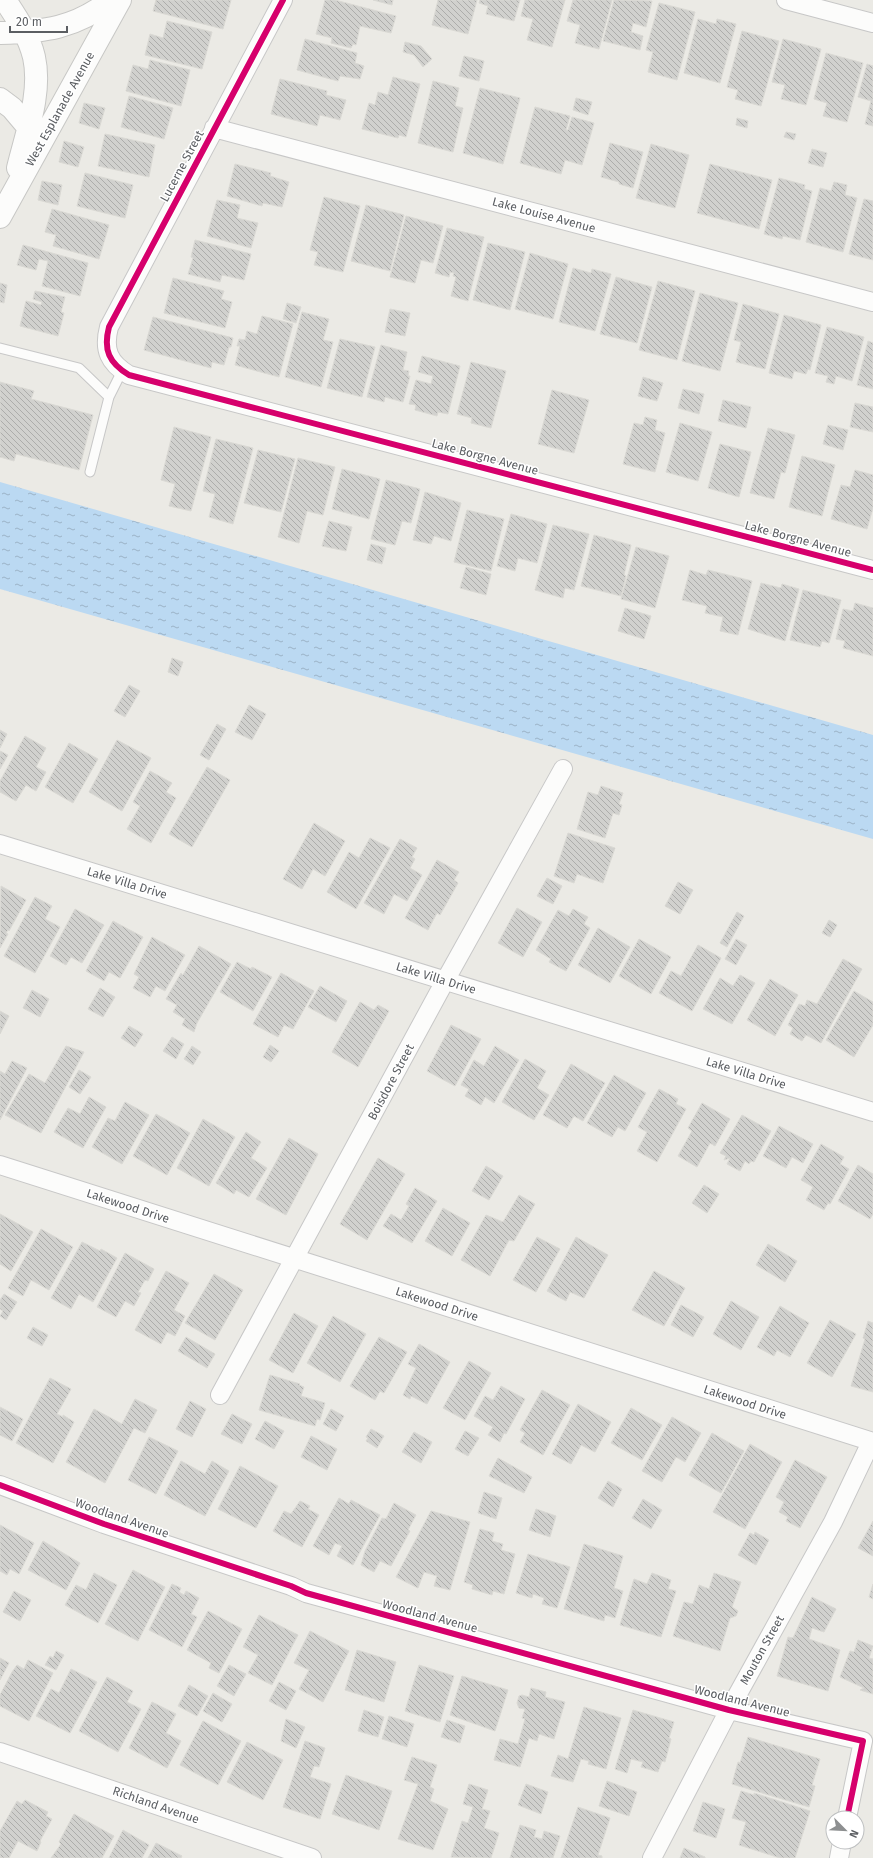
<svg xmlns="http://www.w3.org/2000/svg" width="873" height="1858" font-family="'Fira Sans',sans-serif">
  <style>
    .water { fill: url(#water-ripples) }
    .building { fill: url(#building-back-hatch); stroke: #dad9d4 }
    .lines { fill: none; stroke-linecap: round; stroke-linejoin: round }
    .lane-casing { stroke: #c7c7c7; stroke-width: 11 }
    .street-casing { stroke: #c7c7c7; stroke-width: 20 }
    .secondary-casing { stroke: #c7c7c5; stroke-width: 24 }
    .lane { stroke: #fcfcfb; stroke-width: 9 }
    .street { stroke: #fcfcfb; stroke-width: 18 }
    .secondary { stroke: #fcfcfb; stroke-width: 22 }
    .cycleway-casing { stroke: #fff; stroke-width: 8 }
    .cycleway { stroke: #d6006c; stroke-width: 6 }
    .labels { text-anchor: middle; stroke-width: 3; stroke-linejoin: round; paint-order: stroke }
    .street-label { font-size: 12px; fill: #5b5e62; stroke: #fff }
  </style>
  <defs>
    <pattern id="water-ripples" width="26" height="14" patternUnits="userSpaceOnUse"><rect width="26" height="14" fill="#bbd9f2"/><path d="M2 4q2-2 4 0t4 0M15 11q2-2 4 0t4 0" fill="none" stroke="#9bb3c7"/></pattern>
    <pattern id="building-back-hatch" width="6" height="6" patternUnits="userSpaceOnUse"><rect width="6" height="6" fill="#d1d1ce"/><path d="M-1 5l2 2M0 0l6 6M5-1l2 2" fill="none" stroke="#adadab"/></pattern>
  </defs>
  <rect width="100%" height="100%" fill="#ebeae5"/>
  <path class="water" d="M0,482L873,735V839L0,589Z"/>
  <path class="building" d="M156,0H231L223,29L153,11Z
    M325,0H335L396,16L391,33L360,26L356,45L353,44L351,48L331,43L332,38L316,34Z
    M373,0H393L392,5Z
    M438,0H477L468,34L432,25Z
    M480,0H520L514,21L486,14L488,6L479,3Z
    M525,0H565L552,47L527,40L533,19L521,16Z
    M573,0H612L599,49L575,43L580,25L567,21Z
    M614,0L652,1L646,27L633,23L631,32L643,36L640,50L603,41Z
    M659,3L695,12L677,80L648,72L653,52L646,50Z
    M698,19L716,24L717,19L736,24L720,83L684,73Z
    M167,21L212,32L202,69L145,55L150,34L163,38Z
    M742,31L779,41L761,106L735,99L738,90L727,87Z
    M305,39L357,53L355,63L364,66L360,79L340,76L338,81L297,70Z
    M783,39L821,49L806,105L781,99L785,85L772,82Z
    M405,42L421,46L432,59L423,67L414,55L403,52Z
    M826,53L863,63L847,122L823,116L827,103L814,99Z
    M464,56L484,61L479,81L459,76Z
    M150,60L190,70L181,106L126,91L133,65L148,69Z
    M867,64L873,66V126L865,124L871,101L858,97Z
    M393,77L420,84L406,137L399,135L398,138L362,129L369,103L375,105L378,92L388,95Z
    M280,79L327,91L326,95L346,100L340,120L320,115L317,126L271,114Z
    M433,81L459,88L455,106L463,108L453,152L418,143Z
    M480,88L520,98L503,164L463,153Z
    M129,96L173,108L164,139L121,127Z
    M576,98L592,102L588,115L573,110Z
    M84,103L105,108L99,129L79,123Z
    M535,107L570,116L566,130H568L572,117L594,123L582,165L565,160L561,174L520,163Z
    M737,118L748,121L747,128L736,125Z
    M786,132L796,134L794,140L784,137Z
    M105,134L155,145L149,177L98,166Z
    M64,141L84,147L78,167L59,162Z
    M610,143L643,152L633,188L619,184V182L601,177Z
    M651,144L689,155L675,208L636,198Z
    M812,149L827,153L823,167L808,163Z
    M235,164L271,173L270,176L289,182L282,207L263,203L262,206L227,196Z
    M710,164L772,180L759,229L697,213Z
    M85,173L133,185L125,218L77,206Z
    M779,178L805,185L804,189L812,191L800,240L783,236L782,239L764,234Z
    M42,181L62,185L58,205L38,200Z
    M834,182L847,185L845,195L857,198L843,252L806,242L820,188L831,191Z
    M324,197L360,206L343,272L314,265L318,252L310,250Z
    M864,199L873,201V260L849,254Z
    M217,200L240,205L237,218L258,223L251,248L207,236Z
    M366,205L404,215L390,271L351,261Z
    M52,209L109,225L99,259L53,246L56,235L45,232Z
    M406,216L443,226L433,263L421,260L415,283L390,277Z
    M447,228L484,237L468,301L451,296L456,277L453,276L454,273L450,272L449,277L435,273Z
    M195,240L251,254L244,280L222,275L220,282L188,274L193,258L191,257Z
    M488,243L525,252L510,310L473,300Z
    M23,245L88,263L80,296L42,286L48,261L39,259L36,270L17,265Z
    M530,253L568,264L553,319L515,309Z
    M573,268L591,273L592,269L611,274L595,331L559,322Z
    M616,277L652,287L637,343L600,334Z
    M173,278L224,291L221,299L232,302L225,328L164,313Z
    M658,281L695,291L677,360L639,350Z
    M0,283L7,285L4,303L0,302Z
    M35,291L65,297L61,312L64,313L58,336L20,326L26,301L41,305L42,302L33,299Z
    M700,293L738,303L720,371L682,361Z
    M287,303L301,307L296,323L283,319Z
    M743,304L779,314L765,369L736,362L741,342L734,340Z
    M390,309L410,313L405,336L385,332Z
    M302,312L329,319L323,340L333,342L321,387L285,377Z
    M784,315L821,325L810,370L808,369L806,374L794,371L792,379L769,373Z
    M262,316L293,324L279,377L235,365L240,346H237L239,339L245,340L247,331L257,334Z
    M153,317L233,338L231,347H229L224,365L212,362L211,368L144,350Z
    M827,327L864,337L852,381L836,376L834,384L826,382L828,376L815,373Z
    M340,339L375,347L362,397L327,388Z
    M868,341L873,343V389L857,385Z
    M381,345L407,352L403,370L409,371L408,376H410L403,402L385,397L384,402L367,397Z
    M422,356L460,366L448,414L438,412L437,416L415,410L416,405L409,404L416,380L431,384L433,376L418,372Z
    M471,362L506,371L491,428L471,423L472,418L457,414Z
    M643,377L663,383L657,401L638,396Z
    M0,382L34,391L31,399L93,415L79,470L16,454L14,461L0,457Z
    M683,389L704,394L699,414L678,408Z
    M552,390L589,400L574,453L538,444Z
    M723,400L751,407L746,428L718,421Z
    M855,403L873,407V432L850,427Z
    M645,417L657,420L655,430L665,433L655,472L623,464L634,423L643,425Z
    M680,423L712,432L698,481L666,472Z
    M828,425L848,430L843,450L823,444Z
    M174,427L211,437L191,511L169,506L175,484L161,480Z
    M768,428L795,435L785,473L781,472L774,499L750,493Z
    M216,439L253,448L233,524L209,517L215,494L203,491Z
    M720,444L751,452L739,497L708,488Z
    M258,450L295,459L281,512L244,503Z
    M802,456L835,465L822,516L789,507Z
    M298,458L335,467L323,515L307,511L299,543L278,537Z
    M342,469L380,479L369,519L332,509Z
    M855,470L873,475V508L867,529L831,519L841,485L850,487Z
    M386,480L420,489L411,523L402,521L395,545L371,539Z
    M425,492L461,503L451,541L434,536L431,544L413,540Z
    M467,510L504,519L491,571L454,562Z
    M511,514L547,524L537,563L518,558L515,571L497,566Z
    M329,521L352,527L346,551L322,546Z
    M553,525L589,534L574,590L565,588L563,598L535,590Z
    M594,535L631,545L624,575L626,576L621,596L581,586Z
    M371,544L386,548L382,564L367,560Z
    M636,547L669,556L655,608L621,599Z
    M466,567L491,574L486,595L460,588Z
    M690,570L706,575L708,570L752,581L738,635L720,631L723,617L705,613L707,606L682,600Z
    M761,583L781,588L782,584L799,589L785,641L748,629Z
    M803,590L841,600L829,643L822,641L820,647L790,640Z
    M855,603L873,608V656L843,648L845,641L836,639L843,609L853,611Z
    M625,608L651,616L644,639L618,631Z
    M172,658L183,662L178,676L168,672Z
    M129,685L140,691L125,717L114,711Z
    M249,705L266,714L252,740L235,732Z
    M217,724L226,729L209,760L200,755Z
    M0,730L7,734L0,748Z
    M25,736L46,748L36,767L46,772L36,791L26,785L16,801L0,792V781Z
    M117,740L151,758L122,811L89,792Z
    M69,743L98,759L73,803L45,787Z
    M0,751L8,755L0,769Z
    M207,767L230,780L192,847L169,834Z
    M150,771L172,783L166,792L176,798L151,843L127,829L140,806L133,802Z
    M601,786L623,793L619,804L622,805L619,815L613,813L605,838L577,829L588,792L598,795Z
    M314,823L345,841L325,876L313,869L302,889L283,879Z
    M568,833L615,848L603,883L577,874L574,883L554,876Z
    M370,838L390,848L356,909L327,892L349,852L359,858Z
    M400,839L417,848L412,857L415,859L410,868L422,875L407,901L394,894L384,914L364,903Z
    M437,860L459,872L454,880L458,883L440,915L437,913L428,930L405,918Z
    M547,878L562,886L553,904L537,896Z
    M678,882L693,890L680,914L665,906Z
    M1,886L26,900L9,931L8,930L6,933L8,934L0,948Z
    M35,897L52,906L45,919L60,927L35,973L4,956Z
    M517,908L542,922L523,957L498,943Z
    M75,909L104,925L82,963L71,957L66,965L50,956Z
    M573,909L588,917L584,924L590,928L566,971L549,962L551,959L536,950L558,910L569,916Z
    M737,912L744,916L727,947L720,943Z
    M829,920L837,925L830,937L822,933Z
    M113,921L143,937L120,978L109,972L104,981L86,971Z
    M598,928L630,947L610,983L578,965Z
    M152,937L185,955L165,991L156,986L150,997L133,988L139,977L134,974Z
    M639,939L671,957L651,994L619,976Z
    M736,939L747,945L736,965L725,959Z
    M698,945L721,958L692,1011L659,993L671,971L681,976Z
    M199,946L231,964L197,1023L194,1032L182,1025L185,1019L173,1012L177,1005L166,999L181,973L183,975Z
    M843,959L862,969L821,1043L806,1035L802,1041L790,1034L793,1028L788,1025L799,1004L805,1006L807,1000L817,1004Z
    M237,962L251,969L252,967L272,977L253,1011L220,992Z
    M281,973L314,991L293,1029L284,1025L278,1037L253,1024Z
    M740,975L755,983L732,1024L703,1009L720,978L733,986Z
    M770,979L798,995L775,1036L747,1020Z
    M320,986L347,1001L336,1022L308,1007Z
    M100,988L115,997L103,1017L88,1009Z
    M32,990L49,999L40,1017L23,1008Z
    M854,991L873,1002V1025L854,1057L826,1040Z
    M360,1002L374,1010L378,1005L389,1011L358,1067L332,1052Z
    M0,1011L9,1016L0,1034Z
    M451,1025L481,1039L455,1086L427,1071Z
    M129,1026L143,1034L135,1047L121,1038Z
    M172,1037L184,1044L176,1059L163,1051Z
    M270,1045L279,1051L271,1062L263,1057Z
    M66,1046L84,1052L41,1133L5,1115L29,1074L45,1083Z
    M192,1046L201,1052L193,1065L184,1059Z
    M495,1046L519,1060L494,1103L485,1097L481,1105L465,1096L469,1089L461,1085L474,1060L484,1066Z
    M525,1059L546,1071L537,1088L549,1095L534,1120L502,1102Z
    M12,1061L27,1068L0,1120V1071L5,1074Z
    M571,1064L605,1083L583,1121L574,1116L567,1128L543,1115Z
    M79,1070L91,1077L80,1094L69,1087Z
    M614,1075L646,1093L625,1131L618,1127L612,1137L587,1123Z
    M659,1089L678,1099L676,1104L686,1109L657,1162L637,1151L647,1132L638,1127Z
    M89,1097L106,1107L83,1148L54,1132L68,1108L80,1114Z
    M125,1102L149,1115L122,1164L92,1147L108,1118L115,1121Z
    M702,1103L730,1119L715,1146L710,1143L697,1167L678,1156L692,1131L688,1128Z
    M156,1114L190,1133L167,1175L133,1156Z
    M742,1115L771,1131L754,1162L751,1161L749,1164L745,1161L740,1171L727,1164L730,1158L724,1160L726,1156L720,1153Z
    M203,1119L235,1137L209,1186L177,1168Z
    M779,1126L813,1144L803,1163L792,1157L786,1168L763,1156Z
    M246,1132L261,1142L251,1158L267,1168L249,1197L236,1190L234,1194L216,1183Z
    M289,1138L318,1154L286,1215L256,1199Z
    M821,1144L844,1157L840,1164L849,1169L830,1204L828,1203L824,1210L806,1200L813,1187L801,1180Z
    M378,1158L405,1174L367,1240L340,1224Z
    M858,1165L873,1174V1214L870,1219L838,1201Z
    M486,1166L503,1176L489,1200L472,1191Z
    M704,1185L719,1194L707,1213L692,1203Z
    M415,1188L437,1201L412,1243L383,1226L391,1214L401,1220L409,1206L406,1204Z
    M519,1195L535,1204L514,1241L509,1240L490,1276L461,1260L486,1215L503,1222Z
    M443,1208L470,1223L452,1256L425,1241Z
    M0,1214L33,1232L11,1271L0,1264Z
    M41,1229L73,1247L49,1290L31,1280L23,1296L8,1288Z
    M537,1237L560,1249L536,1292L513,1280Z
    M576,1237L608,1255L584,1298L570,1292L566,1301L547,1291Z
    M82,1242L100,1251L101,1249L117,1258L93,1302L79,1294L71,1309L51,1298Z
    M768,1244L797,1261L785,1282L756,1265Z
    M125,1253L154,1269L148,1281L145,1280L138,1292L141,1293L134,1306L125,1301L116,1317L97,1307Z
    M166,1271L189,1283L174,1310L185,1316L175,1336L167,1332L161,1344L135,1330Z
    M654,1271L685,1288L664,1326L632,1310Z
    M214,1274L243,1290L215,1340L185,1323Z
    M4,1294L17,1302L6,1320L0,1316L3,1311L0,1309V1300Z
    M731,1301L759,1317L741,1350L713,1334Z
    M681,1305L704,1317L693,1337L671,1325Z
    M780,1306L809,1323L790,1357L777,1350L774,1356L757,1347Z
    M294,1313L318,1326L293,1373L269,1360Z
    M333,1316L366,1334L340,1382L307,1363Z
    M830,1320L856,1334L832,1377L807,1363Z
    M868,1321L873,1323V1392L851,1386L865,1339L863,1338Z
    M33,1327L48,1335L42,1346L27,1338Z
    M186,1337L215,1354L207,1368L178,1351Z
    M379,1337L407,1352L384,1393L380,1391L375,1400L350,1386Z
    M419,1344L450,1362L427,1404L411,1396L410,1399L403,1395L416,1368L408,1364Z
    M469,1361L491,1373L465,1420L443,1408Z
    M270,1375L300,1384L299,1385L304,1387L301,1396L325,1403L320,1420L317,1419L315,1426L259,1410Z
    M50,1378L71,1389L57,1414L63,1417V1415L74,1422L53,1463L16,1443Z
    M501,1386L525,1399L506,1434L504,1433L500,1442L488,1435L493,1427L474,1416L485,1396L493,1400Z
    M542,1390L570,1405L543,1455L520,1442L525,1433L520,1430Z
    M135,1399L157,1410L145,1433L134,1428L105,1483L66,1462L94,1409L122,1424Z
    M190,1401L206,1409L192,1437L176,1429Z
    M578,1404L611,1422L595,1452L581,1445L571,1464L552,1454Z
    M0,1407L23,1419L12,1441L0,1435Z
    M631,1408L662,1425L642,1460L611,1443Z
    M331,1409L344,1416L336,1431L323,1424Z
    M232,1414L252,1424L242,1444L221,1434Z
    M672,1417L701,1433L685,1462L676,1457L662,1482L642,1471Z
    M265,1421L284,1431L274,1449L255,1439Z
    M371,1429L384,1436L377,1448L366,1441L368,1438L366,1437Z
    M465,1431L479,1438L468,1456L455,1449Z
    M414,1432L432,1442L421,1463L402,1452Z
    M712,1433L744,1451L721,1493L689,1475Z
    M311,1436L337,1449L327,1470L301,1457Z
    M149,1437L178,1451L156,1494L128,1480Z
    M750,1444L782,1462L745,1529L713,1512Z
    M498,1458L532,1477L524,1493L489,1476Z
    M795,1460L827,1477L800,1528L786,1521L788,1517L779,1512L784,1502L776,1497Z
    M181,1461L205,1474L212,1461L229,1471L205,1516L164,1495Z
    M240,1466L278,1486L256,1528L218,1509Z
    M608,1481L622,1489L613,1507L598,1498Z
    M484,1492L502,1498L496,1519L478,1513Z
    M339,1498L349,1504L351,1500L380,1515L353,1565L337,1556L342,1546L335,1543L329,1555L313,1546Z
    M643,1499L662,1510L651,1529L632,1518Z
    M300,1501L310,1506L308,1509L319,1515L302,1547L273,1531L284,1511L291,1514Z
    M394,1503L416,1515L408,1530L410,1531L391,1566L380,1561L374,1572L361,1565L365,1551L382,1518L386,1519Z
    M536,1509L556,1516L550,1537L529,1530Z
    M431,1511L470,1522L450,1590L434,1586L437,1576L424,1572L418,1588L396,1577Z
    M873,1521V1556L858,1548Z
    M0,1525L34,1543L19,1574L10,1569L7,1575L0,1571Z
    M480,1529L494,1533L492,1541L503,1544L501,1550L515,1554L504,1594L493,1591L492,1595L472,1589L473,1585L464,1582Z
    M755,1532L769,1540L756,1565L738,1555L750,1533L754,1535Z
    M43,1541L80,1563L66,1590L28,1570Z
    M584,1544L623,1556L614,1588L623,1591L615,1618L605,1615L604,1621L564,1609Z
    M528,1554L570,1567L557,1608L542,1604L544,1598L533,1594L532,1598L516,1593Z
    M133,1570L165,1587L138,1641L105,1624Z
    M94,1573L117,1585L98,1623L65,1605L76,1585L86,1590Z
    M652,1573L671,1580L668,1589L676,1591L661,1637L620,1625L634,1579L647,1584Z
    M714,1573L741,1582L732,1607L738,1611L736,1616L730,1618L720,1651L673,1636L684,1602L693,1604L699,1585L709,1589Z
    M172,1584L181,1588L179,1592L184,1595L186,1591L199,1598L191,1614L197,1617L182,1647L149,1630Z
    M873,1584V1599L869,1597Z
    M14,1591L31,1600L20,1621L3,1612Z
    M812,1597L836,1609L824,1632L812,1628L809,1639L840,1650L828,1691L777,1676L788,1637L793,1638Z
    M208,1611L242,1629L219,1673L209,1668L211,1663L187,1650Z
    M259,1615L298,1635L272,1685L248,1673L258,1655L243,1647Z
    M310,1631L349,1651L323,1702L299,1689L309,1670L294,1663Z
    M858,1640L873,1646L869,1658L873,1659V1694L860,1690L864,1688L840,1677L850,1651L854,1652Z
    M357,1650L396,1662L384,1702L345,1690Z
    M56,1651L64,1655L56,1670L45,1665L50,1656L53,1658Z
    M0,1658L9,1663L0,1680Z
    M28,1660L53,1673L29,1721L0,1706V1695L12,1672L17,1665L24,1669Z
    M229,1665L246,1674L234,1696L217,1686Z
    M419,1665L454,1676L440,1722L405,1711Z
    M71,1669L97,1682L70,1733L36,1716L51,1689L59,1693Z
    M462,1676L508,1690L495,1731L450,1715Z
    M107,1677L133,1691L127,1702L141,1709L118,1752L79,1731Z
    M279,1682L296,1691L286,1710L269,1701Z
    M189,1685L208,1696L197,1716L178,1706Z
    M531,1688L546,1692L545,1697L565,1702L554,1739L539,1734L537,1741L529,1738L520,1767L494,1760L500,1739L518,1744L525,1719L522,1718L525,1709L519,1708L517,1703L519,1696L522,1695L529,1697Z
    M213,1693L232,1704L222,1722L203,1711Z
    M152,1702L176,1714L166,1733L181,1741L167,1768L129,1748Z
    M584,1707L621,1718L606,1769L588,1764L589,1761L581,1759L573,1782L551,1776L558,1755L568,1759Z
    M364,1710L384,1717L378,1737L358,1731Z
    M633,1710L674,1722L669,1738L671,1739L665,1762L662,1761L658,1772L641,1767L643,1762L631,1759L627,1773L615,1769Z
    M389,1716L414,1724L407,1747L382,1739Z
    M286,1719L305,1727L296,1748L281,1741Z
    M447,1720L465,1726L460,1743L441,1737Z
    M203,1721L241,1741L218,1785L180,1765Z
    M748,1737L820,1759L812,1785L815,1786L809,1807L732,1784L738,1762L740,1763Z
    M305,1741L325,1748L319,1767L314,1766L310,1777L331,1784L320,1819L283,1807Z
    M247,1742L283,1760L263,1800L227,1782Z
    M412,1757L437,1765L430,1787L434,1789L430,1801L448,1809L433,1850L398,1839L418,1784L404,1780Z
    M346,1775L392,1791L379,1830L332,1814Z
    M607,1781L637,1792L629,1816L599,1806Z
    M469,1784L488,1790L482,1809L490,1811L484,1828L499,1833L491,1858L451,1857L462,1821L468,1823L473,1807L463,1804Z
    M526,1784L548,1792L541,1814L518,1805Z
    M741,1791L754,1795V1793L810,1811L795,1858H780L739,1845L746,1822L732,1818Z
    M25,1800L48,1812L46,1816L52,1819L40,1841L41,1842L37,1851L18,1841L9,1858H0V1831L17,1801L22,1804Z
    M703,1802L725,1809L716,1838L693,1831Z
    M578,1807L610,1818L598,1855L602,1856V1858H561Z
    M74,1814L114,1836L102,1858H51L61,1844L59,1842Z
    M520,1825L536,1830L534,1837L542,1839L544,1831L560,1836L553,1858H510Z
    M123,1830L149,1845L142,1858H109Z
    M156,1843L182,1856L181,1858H148Z
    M684,1848L705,1857V1858H680Z"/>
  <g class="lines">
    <defs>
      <path id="lane" d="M0,348L79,368L109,397
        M90,472L109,397L122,371"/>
      <path id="street" d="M283,0L109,327C103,350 109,363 129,375L873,570
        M786,0L873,23
        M214,128L873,302
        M0,844L873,1112
        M0,1165L873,1442
        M220,1395L445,981L563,769
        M0,1485L104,1524L291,1586L306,1593L729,1710L863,1741L847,1818
        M0,1752L312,1858
        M652,1858L729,1710L833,1522L871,1442
        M839,1858L842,1842"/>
      <path id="secondary" d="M5,0C17,18 29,36 34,57C42,93 26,134 18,168
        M0,33C44,32 76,28 111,0
        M0,99L12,108L28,127
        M0,217L120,0"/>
    </defs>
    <use href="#lane" class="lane-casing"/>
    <use href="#street" class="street-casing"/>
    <use href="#secondary" class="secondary-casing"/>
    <use href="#lane" class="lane"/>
    <use href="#street" class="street"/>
    <use href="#secondary" class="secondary"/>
    <defs>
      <path id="cycleway" d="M283,0L109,327C103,350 109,363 129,375L873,570
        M0,1485L104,1524L291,1586L306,1593L729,1710L863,1741L847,1818"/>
    </defs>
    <use href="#cycleway" class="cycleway-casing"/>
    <use href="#cycleway" class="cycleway"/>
  </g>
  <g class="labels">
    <g class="street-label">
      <text transform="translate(60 109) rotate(-61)" y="4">West Esplanade Avenue</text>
      <text transform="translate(182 166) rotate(-62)" y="4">Lucerne Street</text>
      <text transform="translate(544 215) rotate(15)" y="4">Lake Louise Avenue</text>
      <text transform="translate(485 457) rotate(15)" y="4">Lake Borgne Avenue</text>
      <text transform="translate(798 539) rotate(15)" y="4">Lake Borgne Avenue</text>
      <text transform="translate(127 883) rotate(17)" y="4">Lake Villa Drive</text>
      <text transform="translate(436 978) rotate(17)" y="4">Lake Villa Drive</text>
      <text transform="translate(746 1073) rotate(17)" y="4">Lake Villa Drive</text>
      <text transform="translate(391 1082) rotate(-62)" y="4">Boisdore Street</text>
      <text transform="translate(128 1206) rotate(18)" y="4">Lakewood Drive</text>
      <text transform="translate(437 1304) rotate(18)" y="4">Lakewood Drive</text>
      <text transform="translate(745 1402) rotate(18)" y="4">Lakewood Drive</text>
      <text transform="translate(122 1518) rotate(19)" y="4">Woodland Avenue</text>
      <text transform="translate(430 1616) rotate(15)" y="4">Woodland Avenue</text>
      <text transform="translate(762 1650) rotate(-61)" y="4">Mouton Street</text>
      <text transform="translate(742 1701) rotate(14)" y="4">Woodland Avenue</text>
      <text transform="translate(156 1805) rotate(19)" y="4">Richland Avenue</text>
    </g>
  </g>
  <g transform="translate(845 1830) rotate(114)"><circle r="19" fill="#ffffff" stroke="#bdbfc0"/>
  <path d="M0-3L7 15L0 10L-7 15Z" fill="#8d8f90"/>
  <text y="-6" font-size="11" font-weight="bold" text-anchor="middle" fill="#5b5e62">N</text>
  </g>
  <path d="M10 26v6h57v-6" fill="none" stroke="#5b5e62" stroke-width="2"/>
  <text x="16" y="26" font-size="12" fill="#5b5e62" stroke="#ffffff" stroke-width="3" paint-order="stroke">20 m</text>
</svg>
